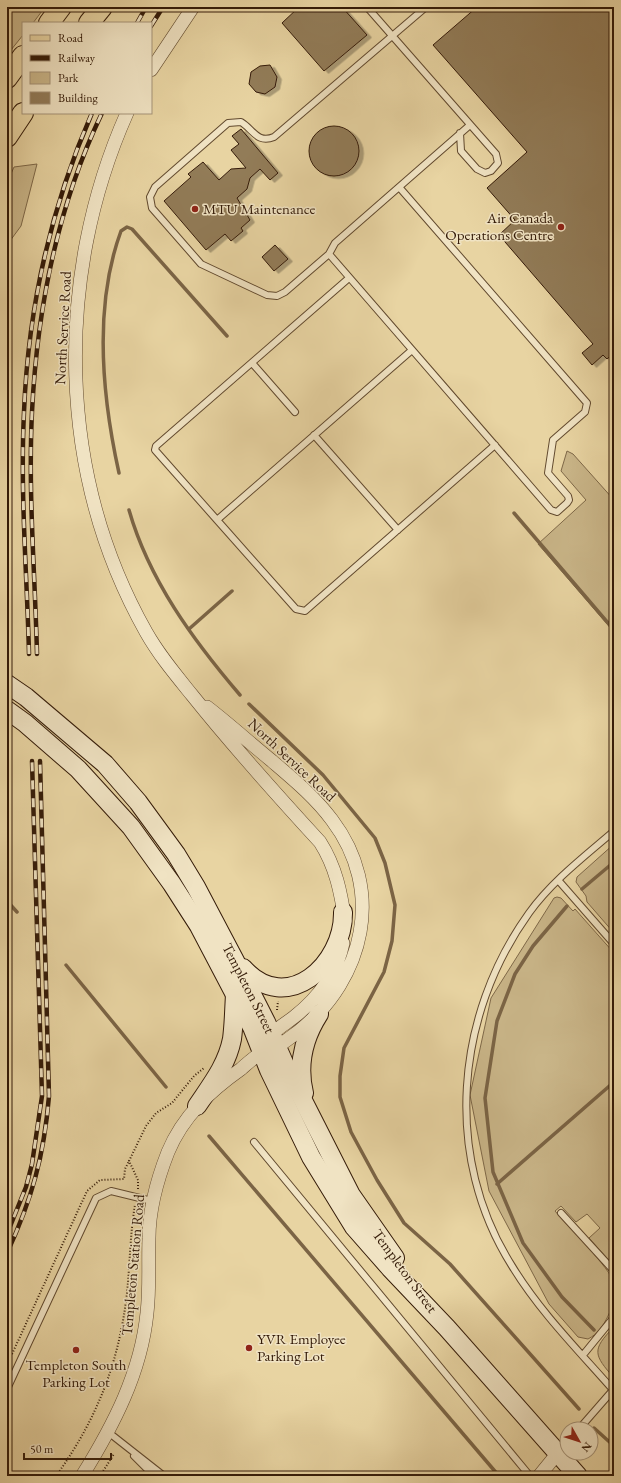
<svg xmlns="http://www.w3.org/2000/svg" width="621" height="1483" font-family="'EB Garamond',serif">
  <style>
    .green { fill: #c9b588; stroke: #7e6848 }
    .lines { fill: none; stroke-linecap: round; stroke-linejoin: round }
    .stream { stroke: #7b6445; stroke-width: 3.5 }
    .building { fill: #927b58; stroke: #341b08; filter: url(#shadow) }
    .lane-casing { stroke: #61492e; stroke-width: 8 }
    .street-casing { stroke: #61492e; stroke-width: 14 }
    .secondary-casing { stroke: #341b08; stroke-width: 20 }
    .primary-casing { stroke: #341b08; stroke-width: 22 }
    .path { stroke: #341b08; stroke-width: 2; stroke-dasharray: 1 2; stroke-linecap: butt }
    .lane { stroke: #f0e3c3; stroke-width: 6 }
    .street { stroke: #f0e3c3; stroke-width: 13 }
    .secondary { stroke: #f0e3c3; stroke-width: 18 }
    .primary { stroke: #e8d4a2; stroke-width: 20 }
    .rail-casing { stroke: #341b08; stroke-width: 4.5 }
    .rail { stroke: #f0e3c3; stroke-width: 3; stroke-dasharray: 9; stroke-linecap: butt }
    .poi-dot { fill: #8f2418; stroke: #f0e3c3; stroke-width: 1.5 }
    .labels { text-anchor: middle; stroke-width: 3; stroke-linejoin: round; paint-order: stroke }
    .poi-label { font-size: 15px; fill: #341b08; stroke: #f0e3c3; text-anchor: start }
    .street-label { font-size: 15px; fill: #341b08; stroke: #f0e3c3 }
  </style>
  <defs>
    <filter id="shadow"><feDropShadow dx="4.5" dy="2.5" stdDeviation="0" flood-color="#0004"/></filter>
  </defs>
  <rect width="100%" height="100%" fill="#e8d4a2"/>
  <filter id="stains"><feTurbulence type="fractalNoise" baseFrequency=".005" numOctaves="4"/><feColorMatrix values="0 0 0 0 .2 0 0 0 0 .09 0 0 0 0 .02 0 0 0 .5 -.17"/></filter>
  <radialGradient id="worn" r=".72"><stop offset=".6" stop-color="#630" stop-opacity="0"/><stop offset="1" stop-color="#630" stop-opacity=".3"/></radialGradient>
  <path class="green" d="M7,7H45L33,23H23V35L7,55Z
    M37,164L21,226L7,245V183L14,167Z
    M567,451L573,454L614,500V632L538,544L586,500L561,471Z
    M614,844V933L587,902L586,896L576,882L577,877Z
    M557,897L561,898L573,911L575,909L614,953V1266L589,1238L600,1228L587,1214L576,1222L561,1206L555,1211C566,1224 611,1269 614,1283C616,1295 613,1306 608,1316C603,1326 598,1334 588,1339L578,1337L549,1304L489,1191L470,1095L491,998L554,898Z
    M614,1327V1378C594,1355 591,1350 614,1327Z"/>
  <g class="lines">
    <path class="stream" d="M119,473C102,396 93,307 121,231L127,227L132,229L227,336
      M129,510C149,580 193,640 240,695
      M514,513L614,630
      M189,629L232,591
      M249,704L323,775L342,798L375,838L385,863L395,905L392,941L384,972L344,1048L340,1076V1097L351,1132L377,1180L404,1223L450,1264L579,1409
      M582,889L614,862
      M7,901L17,912
      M567,906L533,946L515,974L497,1021L485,1098L493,1172L523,1243L562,1297L594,1330
      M66,965L166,1087
      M209,1136L499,1476
      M497,1184L614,1082
      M611,1350L614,1353
      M594,1428L614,1446"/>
  </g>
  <path class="building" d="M299,7H342L367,35L324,71L282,23Z
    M477,7H614V353L607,359L603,355L592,365L582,353L593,344L499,235L515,220L487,188L527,152L433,45Z
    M270,65L277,77L275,87L265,94L256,92L249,84L251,72L260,66Z
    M309 151a25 25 0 1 1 50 0a25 25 0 1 1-50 0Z
    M241,129L278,173L270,180L260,169L250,178L247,189L237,198L250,220L241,228L243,231L231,241L225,234L206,250L164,201L191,177L188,174L203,162L219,180L231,169L246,168L231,150L239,144L232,136Z
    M275,245L288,259L274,271L262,257Z"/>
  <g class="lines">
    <defs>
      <path id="lane" d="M367,7L496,154L498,163L491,171L485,173L477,169L461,151L460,133
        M426,7L274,137C257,144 253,129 241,122L228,123L155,187L150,197L152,208L201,264L267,295L277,296L285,292L329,254L335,243L470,125
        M329,254L551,510L557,512L567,503L569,500L568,496L548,473L553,440L585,412L587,403L399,187
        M412,350L217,520L296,609L305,611L495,445
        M252,363L295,412
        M314,435L398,530
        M217,520L155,450L156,446L349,278
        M614,831C585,856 552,881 529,913C455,1016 443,1157 512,1266C540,1312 579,1351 614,1391
        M558,880L614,944
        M254,1142L530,1476
        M561,1213L614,1271
        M583,1355L614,1317
        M7,1389L96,1198L111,1191L152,1201
        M579,1429L613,1390
        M108,1432L164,1476
        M558,1452L567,1443
        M134,1456L154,1476"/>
      <path id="street" d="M151,70L193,7
        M127,113C54,277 57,474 146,632C159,655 175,674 192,695C232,745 276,794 320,842C336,867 341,893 345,921
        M267,1042C273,1030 284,1025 294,1017C318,998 337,973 343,943
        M82,1476C113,1426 141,1373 147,1313C150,1288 148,1263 149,1238C149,1208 157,1180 168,1152C183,1116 210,1091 241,1069C248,1063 255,1056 263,1052C267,1050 272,1049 276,1047C284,1043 292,1036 299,1031C365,978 385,890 332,820C315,797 293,779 272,761C250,743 229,724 207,707
        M539,1476L557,1454"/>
      <g id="secondary">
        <path id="s1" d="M7,684L26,697L105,764L138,802L176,854L196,887L235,961L266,1022L285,1065L351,1195L395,1258"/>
        <path d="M7,710L25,723L78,769L131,827L172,884L199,926L252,1027L269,1070L311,1157L354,1227L390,1268L447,1328L578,1476"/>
        <path d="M243,968C287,1017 344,964 343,912"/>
        <path d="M304,1093C297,1064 303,1039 319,1014"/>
        <path d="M197,1106C211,1085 227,1065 232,1039C234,1024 234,1010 235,995"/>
      </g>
      <path id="primary" d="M49,23L61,7
        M89,23L102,7
        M7,78L23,56
        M7,137L23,113"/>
    </defs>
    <use href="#lane" class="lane-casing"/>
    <use href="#street" class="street-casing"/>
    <use href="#secondary" class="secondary-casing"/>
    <use href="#primary" class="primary-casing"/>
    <path class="path" d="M277,1010L278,1001
      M138,1189V1180L129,1161L146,1126L156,1113L172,1103L194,1076L204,1068
      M7,1365L87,1191L100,1180L124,1179L125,1169L129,1161
      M56,1476C97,1419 119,1363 127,1293C130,1264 130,1234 135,1205
      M100,1476L114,1454"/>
    <use href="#lane" class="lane"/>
    <use href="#street" class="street"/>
    <use href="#secondary" class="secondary"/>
    <use href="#primary" class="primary"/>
    <defs>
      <path id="rail" d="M137,23L146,7
        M151,26L163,7
        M29,654C27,574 20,493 24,412C28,310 51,207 92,113
        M37,654C35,573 28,492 32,412C37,310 58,205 102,113
        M7,1234L26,1187L32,1164L42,1096L32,761
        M7,1253C32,1199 44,1156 49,1096L40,761"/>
    </defs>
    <use href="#rail" class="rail-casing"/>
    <use href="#rail" class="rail"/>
  </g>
  <g class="poi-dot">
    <circle cx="195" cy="209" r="4"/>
    <circle cx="561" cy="227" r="4"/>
    <circle cx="249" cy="1348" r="4"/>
    <circle cx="76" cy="1350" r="4"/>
  </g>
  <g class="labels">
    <g class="poi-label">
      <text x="203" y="214">MTU Maintenance</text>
      <text x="553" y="223" text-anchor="end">Air Canada<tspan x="553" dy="17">Operations Centre</tspan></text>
      <text x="257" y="1344">YVR Employee<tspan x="257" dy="17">Parking Lot</tspan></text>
      <text x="76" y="1370" text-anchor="middle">Templeton South<tspan x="76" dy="17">Parking Lot</tspan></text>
    </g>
    <g class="street-label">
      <text transform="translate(63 328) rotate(-87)" y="5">North Service Road</text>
      <text transform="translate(292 760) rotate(43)" y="5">North Service Road</text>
      <text dy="5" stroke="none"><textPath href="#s1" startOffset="394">Templeton Street</textPath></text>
      <text transform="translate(133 1265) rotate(-85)" y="5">Templeton Station Road</text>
      <text transform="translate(405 1271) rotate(54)" y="5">Templeton Street</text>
    </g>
  </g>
  <rect width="621" height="1483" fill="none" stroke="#e8d4a2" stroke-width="24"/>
  <rect x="8" y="8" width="605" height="1467" fill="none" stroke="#341b08" stroke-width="2"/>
  <rect x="12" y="12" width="597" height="1459" fill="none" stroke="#341b08"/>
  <rect x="22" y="22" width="130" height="92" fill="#f0e3c3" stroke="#a59378"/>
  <rect x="30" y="35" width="20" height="6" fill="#e8d4a2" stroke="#a59378"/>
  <text x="58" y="42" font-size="12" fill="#341b08">Road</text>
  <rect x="30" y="55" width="20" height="6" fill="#341b08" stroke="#a59378"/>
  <text x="58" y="62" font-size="12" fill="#341b08">Railway</text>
  <rect x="30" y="72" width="20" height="12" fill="#c9b588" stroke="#a59378"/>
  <text x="58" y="82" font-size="12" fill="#341b08">Park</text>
  <rect x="30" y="92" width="20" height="12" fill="#927b58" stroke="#a59378"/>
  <text x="58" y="102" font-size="12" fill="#341b08">Building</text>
  <g transform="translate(579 1441) rotate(129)"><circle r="19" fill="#f0e3c3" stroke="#a59378"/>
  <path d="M0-3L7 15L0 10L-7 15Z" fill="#8f2418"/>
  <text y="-6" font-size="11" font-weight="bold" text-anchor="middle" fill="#341b08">N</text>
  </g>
  <path d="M24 1453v6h87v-6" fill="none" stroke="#341b08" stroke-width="2"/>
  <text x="30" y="1453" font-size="12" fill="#341b08" stroke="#f0e3c3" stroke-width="3" paint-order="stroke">50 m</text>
  <rect width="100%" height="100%" filter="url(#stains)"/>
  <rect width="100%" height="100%" fill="url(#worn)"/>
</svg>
